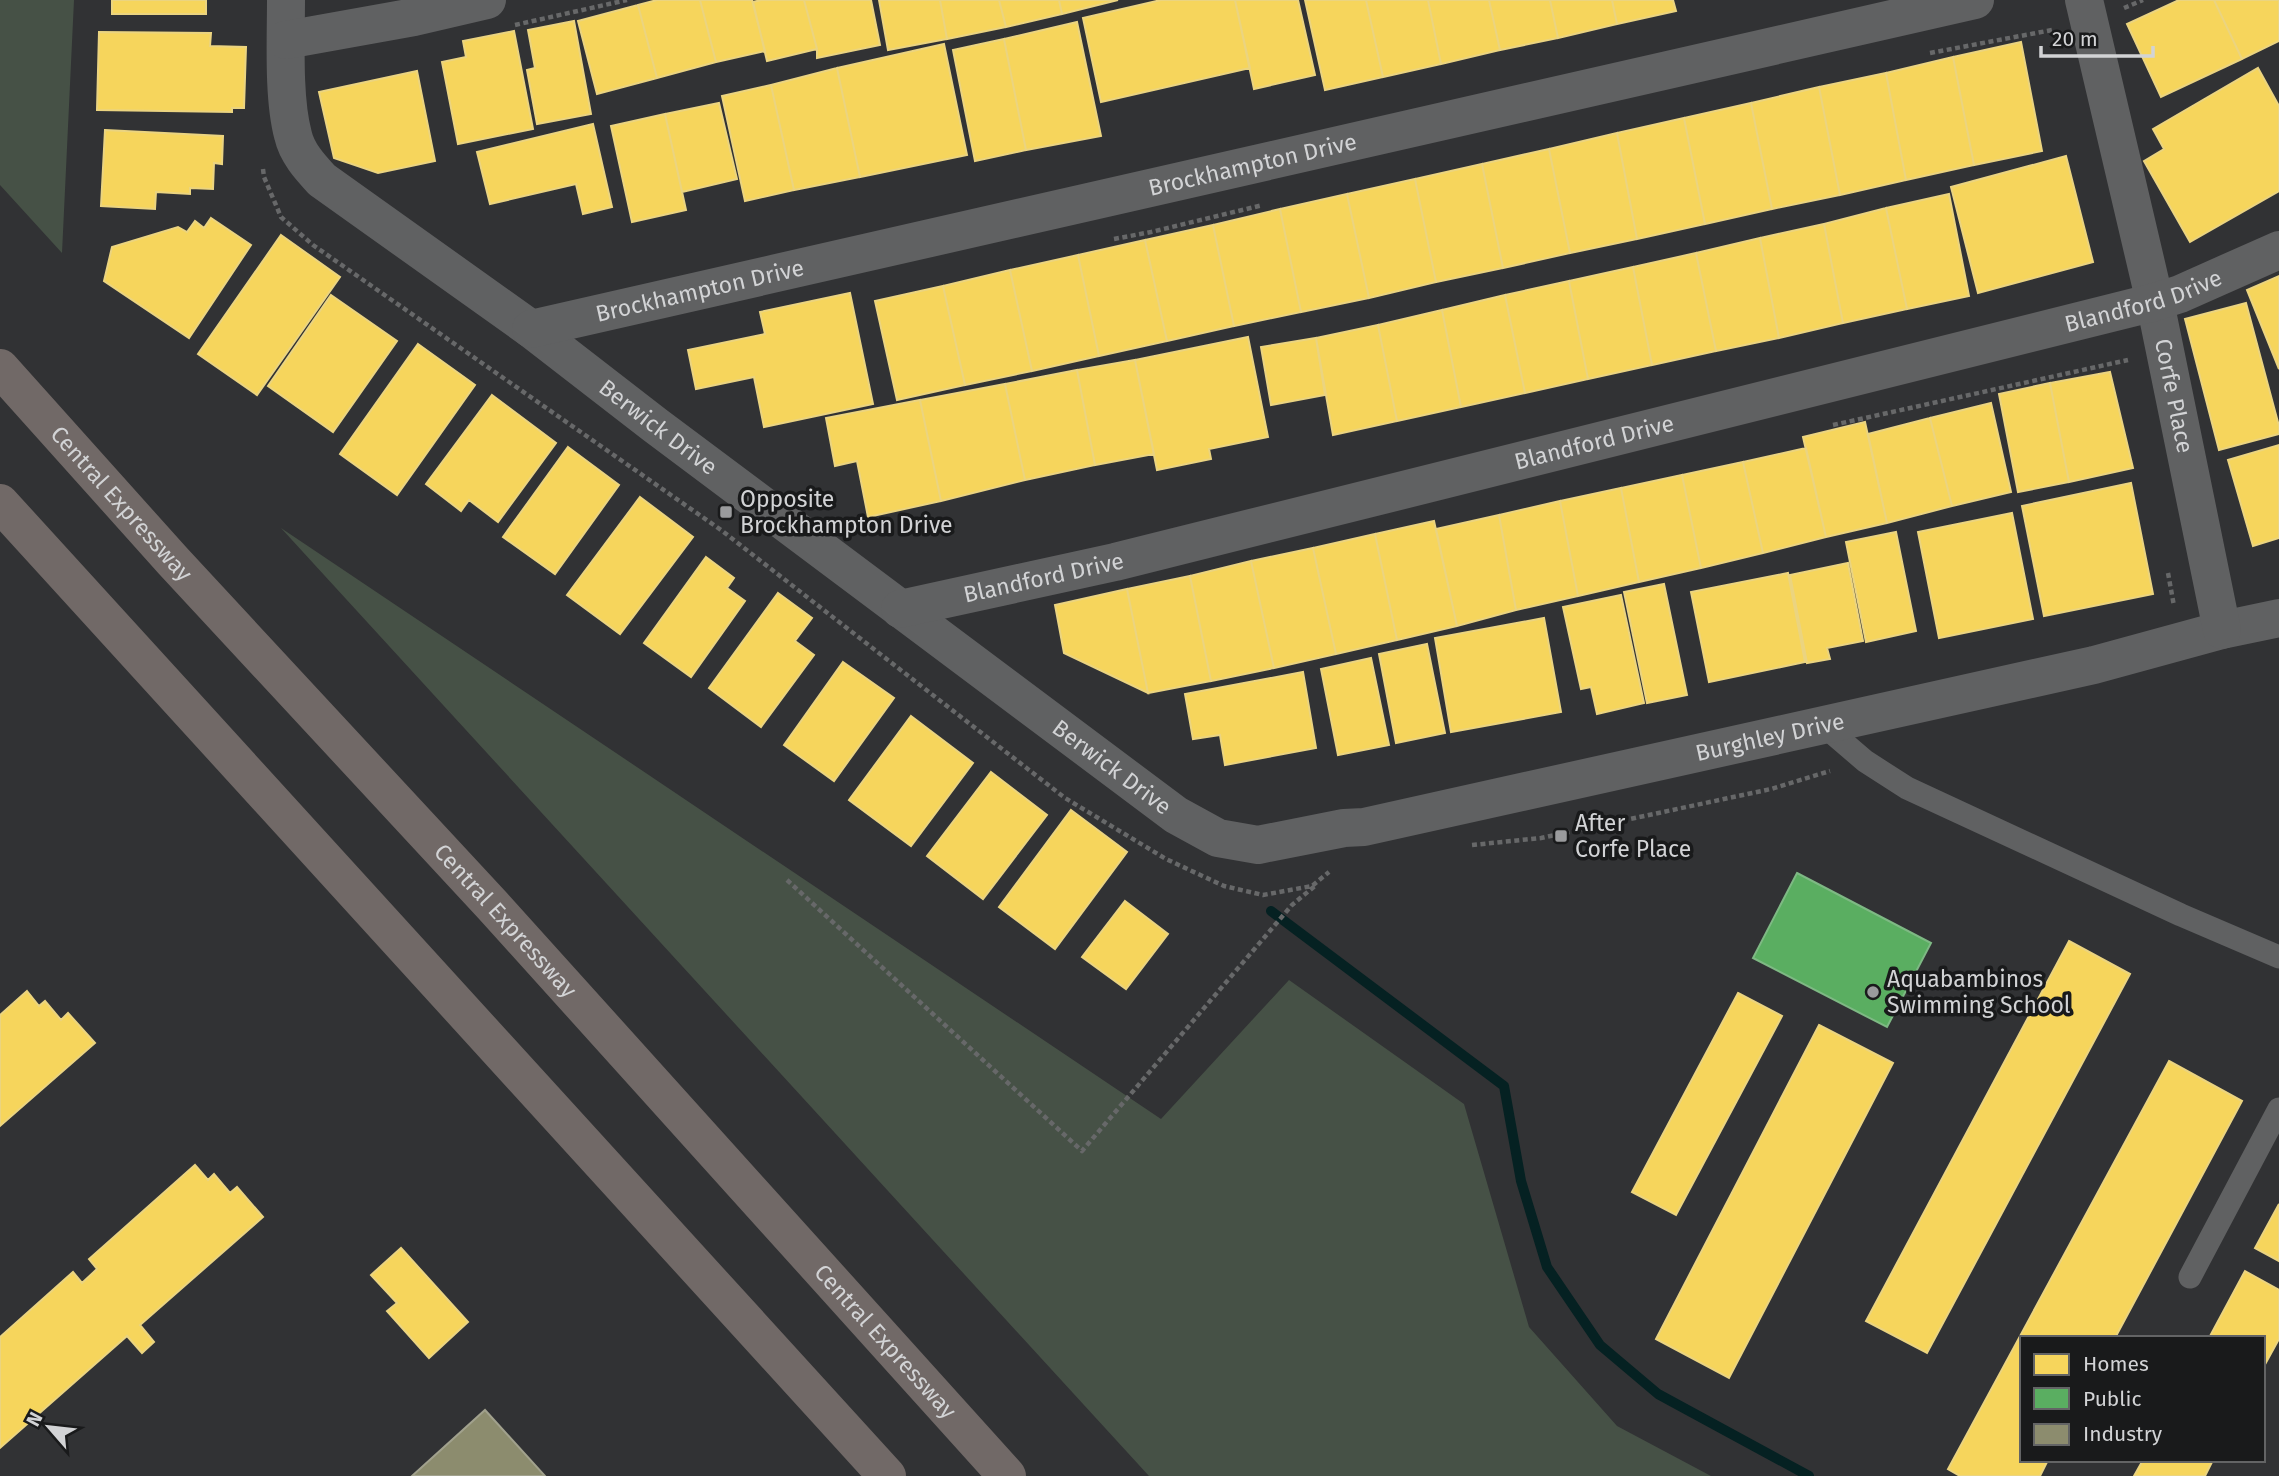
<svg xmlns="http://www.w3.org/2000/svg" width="2279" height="1476" font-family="'Fira Sans',sans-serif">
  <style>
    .green { fill: #465146 }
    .homes { fill: #f6d55c; stroke: #ebd480; stroke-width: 2 }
    .public { fill: #5aae61; stroke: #7eb984; stroke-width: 2 }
    .industry { fill: #8c8c6e; stroke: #a1a18d; stroke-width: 2 }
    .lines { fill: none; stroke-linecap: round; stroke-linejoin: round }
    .stream { stroke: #052122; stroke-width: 10 }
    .path { stroke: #676869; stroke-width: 4.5; stroke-dasharray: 5 3.5; stroke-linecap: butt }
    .lane { stroke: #606162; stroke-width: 23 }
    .street { stroke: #606162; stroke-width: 38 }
    .highway { stroke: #716967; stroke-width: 38 }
    .poi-dot { fill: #9a9b9d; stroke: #191a1b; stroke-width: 2.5 }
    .labels { text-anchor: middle; stroke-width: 7; stroke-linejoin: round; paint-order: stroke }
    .street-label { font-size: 23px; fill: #d2d3d5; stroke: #191a1b }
    .poi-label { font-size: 23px; fill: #d2d3d5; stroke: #191a1b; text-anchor: start }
  </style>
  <rect width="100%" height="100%" fill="#313234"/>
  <path class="green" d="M0,0H74L62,253L0,185Z
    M281,528L1161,1119L1289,980L1464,1104L1529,1327L1617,1426L1711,1476H1149Z"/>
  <path class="homes" d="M112,0H206V14H112Z
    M657,0H700L716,62L657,78L638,5Z
    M700,0H752L765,51L716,62Z
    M761,0H804L817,49L767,61L753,2Z
    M804,0H871L880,45L817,58V49Z
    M879,0H940L947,39L888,50Z
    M940,0H999L1006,27L947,39Z
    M999,0H1059L1062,14L1006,27Z
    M1059,0H1118L1062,14Z
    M1161,0H1235L1250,68L1101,102L1083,18Z
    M1235,0H1298L1315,75L1254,89Z
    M1305,0H1366L1383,77L1325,90Z
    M1366,0H1428L1441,64L1383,77Z
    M1428,0H1489L1500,50L1441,64Z
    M1489,0H1550L1558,38L1500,50Z
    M1550,0H1612L1617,24L1558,38Z
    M1612,0H1673L1676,11L1617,24Z
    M2179,0H2214L2242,59L2161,97L2127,24Z
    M2214,0H2279V41L2242,59Z
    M638,5L657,78L597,94L578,21Z
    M574,21L591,114L537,124L527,70L535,68L528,30Z
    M1077,22L1101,136L1026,150L1004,39Z
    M514,31L533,129L458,144L442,62L466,57L463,41Z
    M99,32L211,33L210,46L246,47L244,108H232V112L97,110Z
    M1004,39L1026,150L975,161L953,50Z
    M2021,42L2042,151L1974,165L1953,57Z
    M944,44L967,155L860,177L837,68Z
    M1953,57L1974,165L1906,180L1886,73Z
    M837,68L860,177L794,190L771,85Z
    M2258,68L2279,106V191L2190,242L2144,161L2164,149L2153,129Z
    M417,71L435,161L378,173L334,158L319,92Z
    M1886,73L1906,180L1840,195L1819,87Z
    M771,85L794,190L745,201L722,96Z
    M1819,87L1840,195L1772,209L1751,103Z
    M719,103L737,179L682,192L665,114Z
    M1751,103L1772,209L1705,224L1684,118Z
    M665,114L686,210L632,222L611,126Z
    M1684,118L1705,224L1637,239L1617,133Z
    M593,124L612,207L583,214L576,184L490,204L477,152Z
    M105,130L223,136L222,164L214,163L213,189L190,188V194L156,192L155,209L101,206Z
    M1617,133L1637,239L1570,253L1549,149Z
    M1549,149L1570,253L1503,268L1482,164Z
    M2066,156L2093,262L1978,293L1951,187Z
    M1482,164L1503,268L1436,282L1415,179Z
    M1415,179L1436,282L1369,298L1347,194Z
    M1347,194L1369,298L1301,312L1280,209Z
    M1949,194L1969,296L1907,309L1886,208Z
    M1886,208L1907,309L1843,323L1824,224Z
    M1280,209L1301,312L1234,326L1213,225Z
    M211,218L251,245L189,338L104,281L112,247L178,227L187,232L195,221L204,228Z
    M1824,224L1843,323L1779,338L1760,238Z
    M1213,225L1234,326L1167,341L1145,240Z
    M281,235L340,277L257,395L198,354Z
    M1760,238L1779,338L1716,351L1696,253Z
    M1145,240L1167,341L1099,356L1078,255Z
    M1696,253L1716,351L1652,365L1633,267Z
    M1078,255L1099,356L1032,371L1010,270Z
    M1633,267L1652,365L1588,379L1569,281Z
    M1010,270L1032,371L965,385L943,286Z
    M2279,276V369L2247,290Z
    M1569,281L1588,379L1525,393L1505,295Z
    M943,286L965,385L897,400L875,301Z
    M850,293L873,404L764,427L754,377L696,389L688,350L765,334L760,312Z
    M331,295L397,341L333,432L268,386Z
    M1505,295L1525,393L1461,407L1442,310Z
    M2246,303L2279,426V434L2219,450L2185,319Z
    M1442,310L1461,407L1397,421L1378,325Z
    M1378,325L1397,421L1333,435L1316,338Z
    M1248,337L1268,437L1209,449L1211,459L1157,470L1135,360Z
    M1316,338L1325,395L1271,405L1261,347Z
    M418,344L475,385L397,495L340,454Z
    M1135,360L1154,454L1095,465L1077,370Z
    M1077,370L1095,465L1025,480L1005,384Z
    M2110,372L2133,468L2069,482L2050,383Z
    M2050,383L2069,482L2018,492L1999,394Z
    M1005,384L1025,480L941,501L920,400Z
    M492,395L556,443L498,522L469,500L461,511L426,484Z
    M920,400L941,501L868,517L857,461L835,466L826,418Z
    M1991,403L2011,492L1952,506L1930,418Z
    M1930,418L1952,506L1887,523L1868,434Z
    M1865,422L1887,523L1826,537L1803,437Z
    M2279,445V538L2253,546L2228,460Z
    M568,447L619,485L555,574L503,537Z
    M1806,448L1826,537L1763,553L1743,462Z
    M1743,462L1763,553L1701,568L1682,475Z
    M1682,475L1701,568L1639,582L1621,488Z
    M2131,483L2153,594L2044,616L2022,506Z
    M1621,488L1639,582L1578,596L1560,501Z
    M640,497L693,537L620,634L567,595Z
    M1560,501L1578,596L1516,610L1499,515Z
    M2012,513L2033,619L1939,638L1918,532Z
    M1499,515L1516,610L1457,626L1436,529Z
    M1434,521L1457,626L1397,640L1375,534Z
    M1896,532L1916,631L1866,642L1846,542Z
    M1375,534L1397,640L1336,654L1313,548Z
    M1313,548L1336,654L1274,668L1251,561Z
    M706,557L734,578L727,588L745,601L691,677L644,643Z
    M1251,561L1274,668L1211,681L1190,576Z
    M1848,563L1863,641L1827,648L1830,659L1807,663L1790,575Z
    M1788,573L1805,662L1709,682L1691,592Z
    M1190,576L1211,681L1148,693L1127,589Z
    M1664,584L1687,695L1647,703L1624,592Z
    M1127,589L1148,693L1064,653L1055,605Z
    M778,593L812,618L795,641L814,655L761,727L709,688Z
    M1621,595L1644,703L1597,714L1591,687L1581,689L1563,607Z
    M1544,618L1561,712L1451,732L1435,638Z
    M1427,644L1445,733L1396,743L1379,654Z
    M1371,658L1389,745L1338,755L1321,669Z
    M843,662L894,698L834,781L784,745Z
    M1303,672L1316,748L1225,765L1220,735L1193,739L1185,694Z
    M911,716L973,763L911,846L849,800Z
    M991,772L1047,815L983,899L927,856Z
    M1071,810L1127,852L1055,949L999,907Z
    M1125,901L1168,934L1126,989L1082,957Z
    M2069,941L2130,974L1927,1353L1866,1321Z
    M27,991L39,1006L45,1001L61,1020L68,1013L95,1043L0,1126V1015Z
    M1738,993L1782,1016L1676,1215L1632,1192Z
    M1819,1025L1893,1063L1729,1378L1656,1339Z
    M2169,1061L2242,1101L2115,1338H2022V1460H2048L2040,1476H1960L1948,1469Z
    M195,1165L208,1180L214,1174L230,1193L237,1187L263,1217L140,1325L154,1342L142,1353L127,1336L0,1448V1337L73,1272L82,1283L97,1269L89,1259Z
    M2279,1204V1261L2255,1248Z
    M401,1248L468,1322L429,1358L387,1311L397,1303L371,1275Z
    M2245,1271L2279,1290V1339L2263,1368V1338H2209Z
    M2143,1460H2213L2205,1476H2134Z"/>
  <path class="public" d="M1797,873L1931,943L1887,1027L1753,958Z"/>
  <path class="industry" d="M485,1410L545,1476H412Z"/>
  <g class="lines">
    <path class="stream" d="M1271,911L1504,1086L1521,1181L1547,1267L1600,1345L1658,1394L1809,1476"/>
    <path class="path" d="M2124,8L2143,0
      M515,25L627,0
      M1930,53L2052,30
      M263,169L264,177L281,217L313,245L721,530L1065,798L1166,859L1224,886L1263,895L1312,886L1329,872
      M1114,239L1151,232L1263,205
      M1833,425L2128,360
      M2168,573L2174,606
      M1472,845L1541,838L1771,789L1830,771
      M787,880L1082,1151L1292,905L1316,885"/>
    <path class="lane" d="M1823,725L1865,761L1907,788L2181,915L2279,957
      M2190,1277L2279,1109"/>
    <g class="street">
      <path id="s1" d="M286,0C286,39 283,98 293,135C297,153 310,167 322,180L531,329L655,425L1176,815L1218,838L1258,845L1344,828L1364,827L2094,665L2222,630L2279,618"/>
      <path id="s2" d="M2084,0L2155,302L2222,630"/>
      <path d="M286,40L414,17L487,0"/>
      <path id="s3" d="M531,329L1975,0"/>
      <path id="s4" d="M900,609L1115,562L2155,302L2180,294L2279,250"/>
    </g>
    <g class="highway">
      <path id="s5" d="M0,368L173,561L493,906L1007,1476"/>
      <path d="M0,503L887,1476"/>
    </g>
  </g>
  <g class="poi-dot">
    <rect x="719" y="505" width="14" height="14" rx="3.5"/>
    <rect x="1554" y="829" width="14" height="14" rx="3.5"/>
    <circle cx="1873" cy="992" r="7"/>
  </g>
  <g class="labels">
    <g class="street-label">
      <text dy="8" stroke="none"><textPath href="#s3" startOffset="740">Brockhampton Drive</textPath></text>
      <text dy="8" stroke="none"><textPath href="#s3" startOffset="173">Brockhampton Drive</textPath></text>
      <text dy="8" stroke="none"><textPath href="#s4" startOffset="1281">Blandford Drive</textPath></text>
      <text dy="8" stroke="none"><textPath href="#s2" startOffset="406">Corfe Place</textPath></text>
      <text dy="8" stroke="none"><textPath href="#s1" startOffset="607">Berwick Drive</textPath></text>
      <text dy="8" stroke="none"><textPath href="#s4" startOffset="714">Blandford Drive</textPath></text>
      <text dy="8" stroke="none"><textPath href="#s5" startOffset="182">Central Expressway</textPath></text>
      <text dy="8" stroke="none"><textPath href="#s4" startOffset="147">Blandford Drive</textPath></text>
      <text dy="8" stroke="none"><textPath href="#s1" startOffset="1866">Burghley Drive</textPath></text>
      <text dy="8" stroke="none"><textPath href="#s1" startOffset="1174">Berwick Drive</textPath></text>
      <text dy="8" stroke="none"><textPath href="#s5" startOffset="749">Central Expressway</textPath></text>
      <text dy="8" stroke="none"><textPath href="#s5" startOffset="1316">Central Expressway</textPath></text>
    </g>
    <g class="poi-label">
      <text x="740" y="507">Opposite<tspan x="740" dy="26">Brockhampton Drive</tspan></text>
      <text x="1575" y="831">After<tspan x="1575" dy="26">Corfe Place</tspan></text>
      <text x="1887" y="987">Aquabambinos<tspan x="1887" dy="26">Swimming School</tspan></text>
    </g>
  </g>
  <rect x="2020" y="1336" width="245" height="126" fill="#191a1b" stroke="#636465" stroke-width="2"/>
  <rect x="2034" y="1354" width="35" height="21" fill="#f6d55c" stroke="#636465" stroke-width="2"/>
  <text x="2083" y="1371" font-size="21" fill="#d2d3d5">Homes</text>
  <rect x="2034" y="1388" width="35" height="21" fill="#5aae61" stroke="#636465" stroke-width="2"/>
  <text x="2083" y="1406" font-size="21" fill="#d2d3d5">Public</text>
  <rect x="2034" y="1424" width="35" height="21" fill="#8c8c6e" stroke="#636465" stroke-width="2"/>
  <text x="2083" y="1441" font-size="21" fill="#d2d3d5">Industry</text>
  <g transform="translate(49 1427) rotate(298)" stroke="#191a1b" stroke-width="5" paint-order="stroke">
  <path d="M0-5L12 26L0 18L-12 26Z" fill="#d2d3d5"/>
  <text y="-10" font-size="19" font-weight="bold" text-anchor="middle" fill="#d2d3d5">N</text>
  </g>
  <path d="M2041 46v10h112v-10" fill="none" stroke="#d2d3d5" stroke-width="3.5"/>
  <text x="2052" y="46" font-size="21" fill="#d2d3d5" stroke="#191a1b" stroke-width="5" paint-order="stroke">20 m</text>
</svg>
